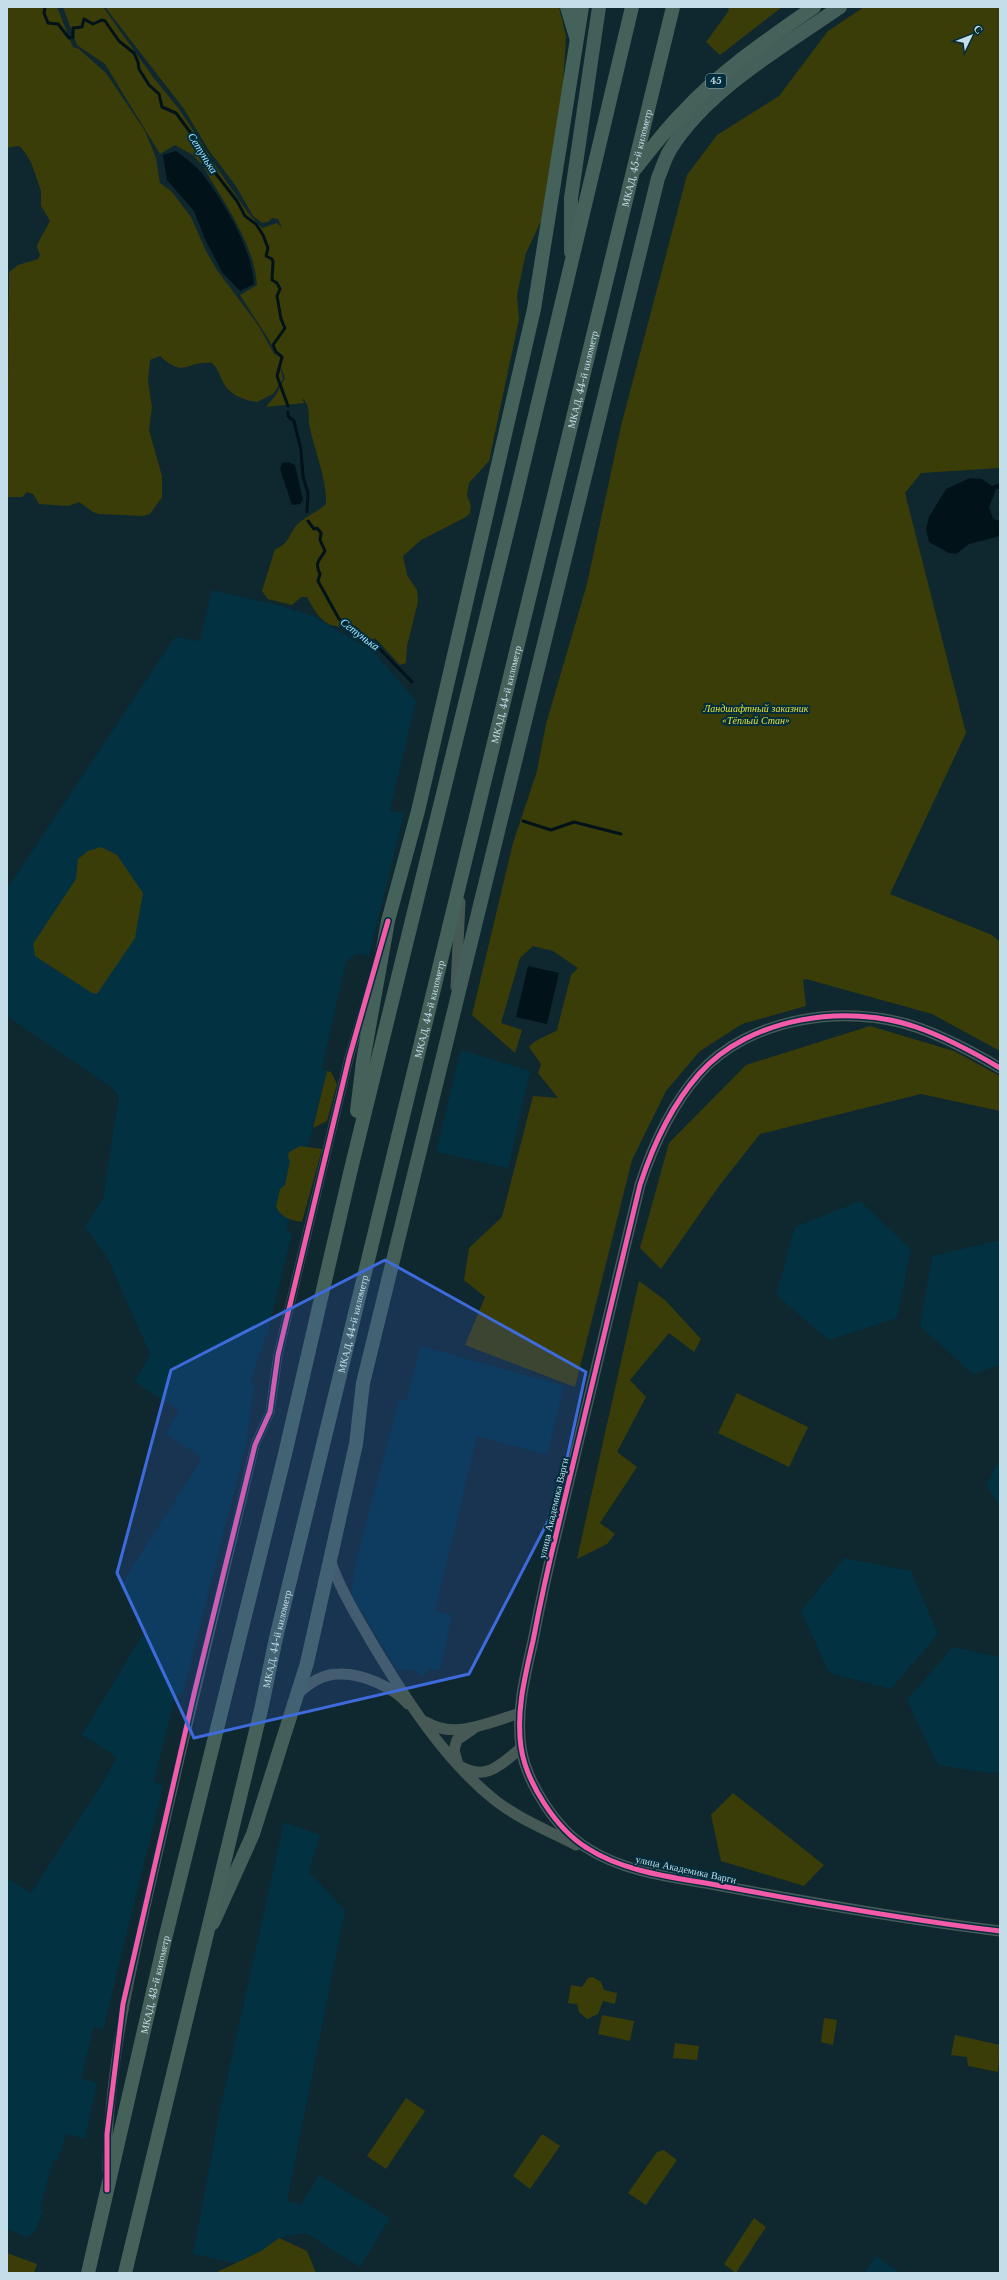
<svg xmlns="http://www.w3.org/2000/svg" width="1007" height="2280" font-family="'Libre Baskerville',serif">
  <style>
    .built { fill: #023142 }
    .green { fill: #3b3d08 }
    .water { fill: #021219 }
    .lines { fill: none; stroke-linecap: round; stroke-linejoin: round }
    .stream { stroke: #021219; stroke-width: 3 }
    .minor { stroke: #465955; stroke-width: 9 }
    .tertiary { stroke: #465955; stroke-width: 11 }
    .primary { stroke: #445f59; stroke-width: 14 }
    .trunk { stroke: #44625a; stroke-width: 14 }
    .cycleway-casing { stroke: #022d3c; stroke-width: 8 }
    .cycleway { stroke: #f35aa7; stroke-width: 5 }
    .marked { fill: #3e6bdb; fill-opacity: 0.2; stroke: #3e6bdb; stroke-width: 3; stroke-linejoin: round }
    .labels { text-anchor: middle; stroke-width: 4; stroke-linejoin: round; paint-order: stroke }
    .shield { fill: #022d3c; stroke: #89a8b5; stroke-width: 1 }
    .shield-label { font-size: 9px; font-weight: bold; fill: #c3dde9 }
    .street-label { font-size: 10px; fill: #c3dde9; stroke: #022d3c }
    .park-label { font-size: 10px; font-style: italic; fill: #e6e138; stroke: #022d3c }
    .water-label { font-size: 11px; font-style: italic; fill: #a9e4fe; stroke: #022d3c }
  </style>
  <rect width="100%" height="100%" fill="#0f272f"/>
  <path class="built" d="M212,590L281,606L313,616L373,651L416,701L390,810L404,814L369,956L357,954L346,961L322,1068L327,1071L286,1232L292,1233L268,1331L250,1381L254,1384L247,1440L183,1692L175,1696L154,1781L163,1786L103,2030L94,2026L81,2078L97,2083L85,2139L66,2134L58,2160H53L40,2209L43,2210L41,2216L35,2232L27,2237L7,2229V1878L31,1893L102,1784L117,1757L82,1735L143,1634L122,1583L200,1462V1456L166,1434L179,1410L135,1382L150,1354L107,1257L85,1227L103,1199L119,1096L112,1088L7,1016V889L175,637L200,641Z
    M461,1050L530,1071L508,1168L436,1152Z
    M860,1201L911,1249L897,1318L829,1340L776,1295L795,1227Z
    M1000,1240V1365L973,1374L920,1326L932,1256Z
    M421,1346L564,1386L547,1455L477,1436L435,1611L452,1615L440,1670L428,1669L423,1676L411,1669L397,1670L351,1594L357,1557L399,1400L406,1401Z
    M1000,1464V1506L987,1486L995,1466Z
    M844,1558L911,1571L938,1634L891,1689L829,1673L801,1611Z
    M953,1647L1000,1657V1772L990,1773L938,1765L907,1700Z
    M284,1822L320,1835L309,1872L345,1910L287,2201L301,2205L319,2175L390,2218L360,2267L306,2233L279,2238L261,2251L234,2263L193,2254L220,2110Z
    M876,2256L885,2262L901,2273H865Z"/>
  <path class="green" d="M7,7H57L73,47L79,49L106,73L145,131L156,158L160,183L172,192L191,217L206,251L217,270L258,325L277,359L269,340L240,295L257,285C254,243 224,203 204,168L213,162L248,213L262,228L277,223L282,228L278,219L272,218L268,222L262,223L253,216L236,186L208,149L184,109L105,7H559L566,36L563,86L541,221L526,253L517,295L519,319L489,461L469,483L467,495L471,506L470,513L466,517L421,540L403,556L407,575L417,590L418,602L407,646L406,663L400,665L375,638L364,643L358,637L363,633C349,617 351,628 335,626C321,624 314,609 307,597H301L292,605L268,599L262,591L275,549C291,544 288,532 300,522C308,515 318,512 326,504C327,478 314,450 309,424C308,414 311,406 302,398L304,403L266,407L275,396L285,378L280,365L283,379L273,394L257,402C244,400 229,395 223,382C219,374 219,370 212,363C184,361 186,379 160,356L150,360L148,381L152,407L149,430L162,476V497L150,514L144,516L99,514L93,512L79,502L68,506L39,504L33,494L27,492L22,497H7L9,272L18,265L38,259L40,255L37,247L38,243L50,221L41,206V191L31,162L21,147L17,146L7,148Z
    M63,7H103L153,77L179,109L210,156L201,164L193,155L175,145L160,154L105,64L77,45Z
    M729,7H782L720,55L706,42L728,12Z
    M864,7H1000V468L921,473L905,493L966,733L890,894L992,935L1000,942V1051L932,1014L806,979L803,980L806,1006L742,1024L700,1051L666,1091L632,1160L575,1387L465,1345L485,1297L464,1280L469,1248L502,1217L533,1096L558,1098L538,1073L541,1064L529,1047C535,1039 548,1036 557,1030L571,975L578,968L553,951L533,946L520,958L501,1023L522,1030L515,1053L472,1015L513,843L537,771L546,724L587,584L621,426L687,175L717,135L779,96L828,31Z
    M101,847L117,855L143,893L135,938L97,994L92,993L35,956L33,944L76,879L78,859L88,851Z
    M870,1026L954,1051L1000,1076V1111L921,1094L760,1134L719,1186L661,1269L640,1248L669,1143L746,1065Z
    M327,1071L331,1072L337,1084L327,1121L313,1128Z
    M300,1146L322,1149L302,1222C290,1220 282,1218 276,1207L280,1189L285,1185L290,1161L288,1158L289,1152Z
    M639,1281L665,1300L701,1339L694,1352L669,1333L630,1380L646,1397L617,1452L637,1467L600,1523L615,1534L607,1544L577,1559Z
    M737,1393L808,1427L789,1467L718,1433Z
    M733,1793L824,1865L804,1886L721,1861L711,1815Z
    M593,1977L601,1982L604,1990L617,1993L615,2004L603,2001L598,2014L587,2019L579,2012L577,2004L568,2003L571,1985L582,1987L588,1978Z
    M602,2015L634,2021L630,2041L598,2034Z
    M824,2018L837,2020L833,2045L821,2042Z
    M955,2035L1000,2045L998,2072L968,2066L967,2057L951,2055Z
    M675,2043L699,2046L697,2060L673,2058Z
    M406,2098L425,2111L386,2169L367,2156Z
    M542,2134L560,2146L530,2189L513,2176Z
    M664,2150L677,2160L646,2205L628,2193L657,2152Z
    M754,2218L766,2227L736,2273L724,2264Z
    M279,2238L307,2251L316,2273H215L261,2251Z
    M7,2253L37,2264L34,2273H7Z"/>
  <path class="water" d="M176,151C185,158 197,166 204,176C225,204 252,249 254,284L240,291L222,272L205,239L194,211L167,180L163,155Z
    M289,462L295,465L303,500L300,504L292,505L280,469L282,463Z
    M970,478L982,479L992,486L1000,483V489H996L989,507L993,519L1000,521V536L969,544L956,554L949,553L929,542L926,530L929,517L946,489Z
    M528,966L559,973L547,1024L516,1017Z"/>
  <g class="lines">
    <path class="stream" d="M45,7L44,13L48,23L58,24L69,38L73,37V28L82,27L84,19L93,24L102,20L105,21L119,41L134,53L138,62L139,69L149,85L159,94L162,107L176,113L204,151L210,166L237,201L245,216L256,224L263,235L268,248L266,256L272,259L273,262L272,280L277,283L280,289L277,296L281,319L285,328L273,345L276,352L282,357L277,376L288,406
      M288,412V416L294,421L301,450L303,477L308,493L307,512
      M308,521L314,529L317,528L321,533L320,540L325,551C320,560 314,562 320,574L318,581L339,619L375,644L412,682
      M523,821L551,830L574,822L621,834"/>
    <path class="minor" d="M107,2170C108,2056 137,1947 162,1837C192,1706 223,1575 255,1445L270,1412L278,1355L349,1058L372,981"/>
    <path class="tertiary" d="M456,987L460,902
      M1000,1068C973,1052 945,1037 916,1027C847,1003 749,1017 699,1074C671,1106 653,1145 640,1185C612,1300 585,1416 557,1531C548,1567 540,1604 533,1641C525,1676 516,1711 521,1747C526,1782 556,1829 587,1848C627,1874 681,1878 727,1887C818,1904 908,1920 1000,1931
      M330,1560C340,1589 356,1615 371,1641C405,1698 444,1760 496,1801C521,1820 549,1831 576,1845
      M298,1694C309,1683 323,1674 339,1674C362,1673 393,1687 408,1704
      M426,1722C454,1740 491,1722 520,1713
      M473,1729L457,1740L454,1750L458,1765C486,1782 499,1766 521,1748"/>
    <path class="primary" d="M571,252V198L599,7
      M213,1923L253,1834L307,1663L356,1444L363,1383L658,178C662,169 665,158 670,150C705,91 784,46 840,7"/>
    <g class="trunk">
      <path d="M567,7L576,37"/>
      <path d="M636,168C651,149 666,129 683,112C721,71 768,39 814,7"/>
      <path d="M357,1111L363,1061L388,921L418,811L534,309L582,7"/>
      <path id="s1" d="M88,2273L166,1935L285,1454L350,1173L514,504L632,7"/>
      <path id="s2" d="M125,2273L261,1710L276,1638L673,7"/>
    </g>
    <defs>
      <path id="cycleway" d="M1000,1068C973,1052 945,1037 916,1027C847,1003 749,1017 699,1074C671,1106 653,1145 640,1185C612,1300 585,1416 557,1531C548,1567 540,1604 533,1641C525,1676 516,1711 521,1747C526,1782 556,1829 587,1848C627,1874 681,1878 727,1887C818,1904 908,1920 1000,1931
        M107,2190V2134L123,2004L194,1694L255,1445L270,1412L278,1355L349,1058L388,921"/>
    </defs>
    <use href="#cycleway" class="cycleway-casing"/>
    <use href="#cycleway" class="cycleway"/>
  </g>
  <path class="marked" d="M385,1260L586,1372L557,1504L469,1674L194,1738L117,1573L171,1370Z"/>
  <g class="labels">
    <rect class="shield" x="706" y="74" width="20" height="14" rx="3"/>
    <g class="shield-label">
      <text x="716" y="84">45</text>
    </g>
    <g class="street-label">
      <text dy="4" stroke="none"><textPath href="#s2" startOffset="2176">МКАД, 45-й километр</textPath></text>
      <text dy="4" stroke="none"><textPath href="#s2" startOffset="1948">МКАД, 44-й километр</textPath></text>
      <text dy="4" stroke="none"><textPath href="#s2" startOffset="1624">МКАД, 44-й километр</textPath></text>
      <text dy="4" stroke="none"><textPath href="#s2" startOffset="1300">МКАД, 44-й километр</textPath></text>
      <text dy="4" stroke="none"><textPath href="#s2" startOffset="976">МКАД, 44-й километр</textPath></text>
      <text transform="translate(553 1508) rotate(-77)" y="4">улица Академика Варги</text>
      <text dy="4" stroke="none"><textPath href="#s2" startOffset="652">МКАД, 44-й километр</textPath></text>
      <text transform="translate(686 1869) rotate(12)" y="4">улица Академика Варги</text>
      <text dy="4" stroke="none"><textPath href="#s1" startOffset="296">МКАД, 43-й километр</textPath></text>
    </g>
    <g class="park-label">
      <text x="756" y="712">Ландшафтный заказник<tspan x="756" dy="12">«Тёплый Стан»</tspan></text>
    </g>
    <g class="water-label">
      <text transform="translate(203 153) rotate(58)" y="4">Сетунька</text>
      <text transform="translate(360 634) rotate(37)" y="4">Сетунька</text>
    </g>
  </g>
  <rect width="1007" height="2280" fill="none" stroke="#c3dde9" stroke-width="16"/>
  <g transform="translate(971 36) rotate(47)" stroke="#022d3c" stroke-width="3" paint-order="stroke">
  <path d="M0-3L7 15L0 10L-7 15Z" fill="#c3dde9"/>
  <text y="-6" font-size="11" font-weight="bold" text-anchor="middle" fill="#c3dde9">С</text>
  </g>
</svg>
